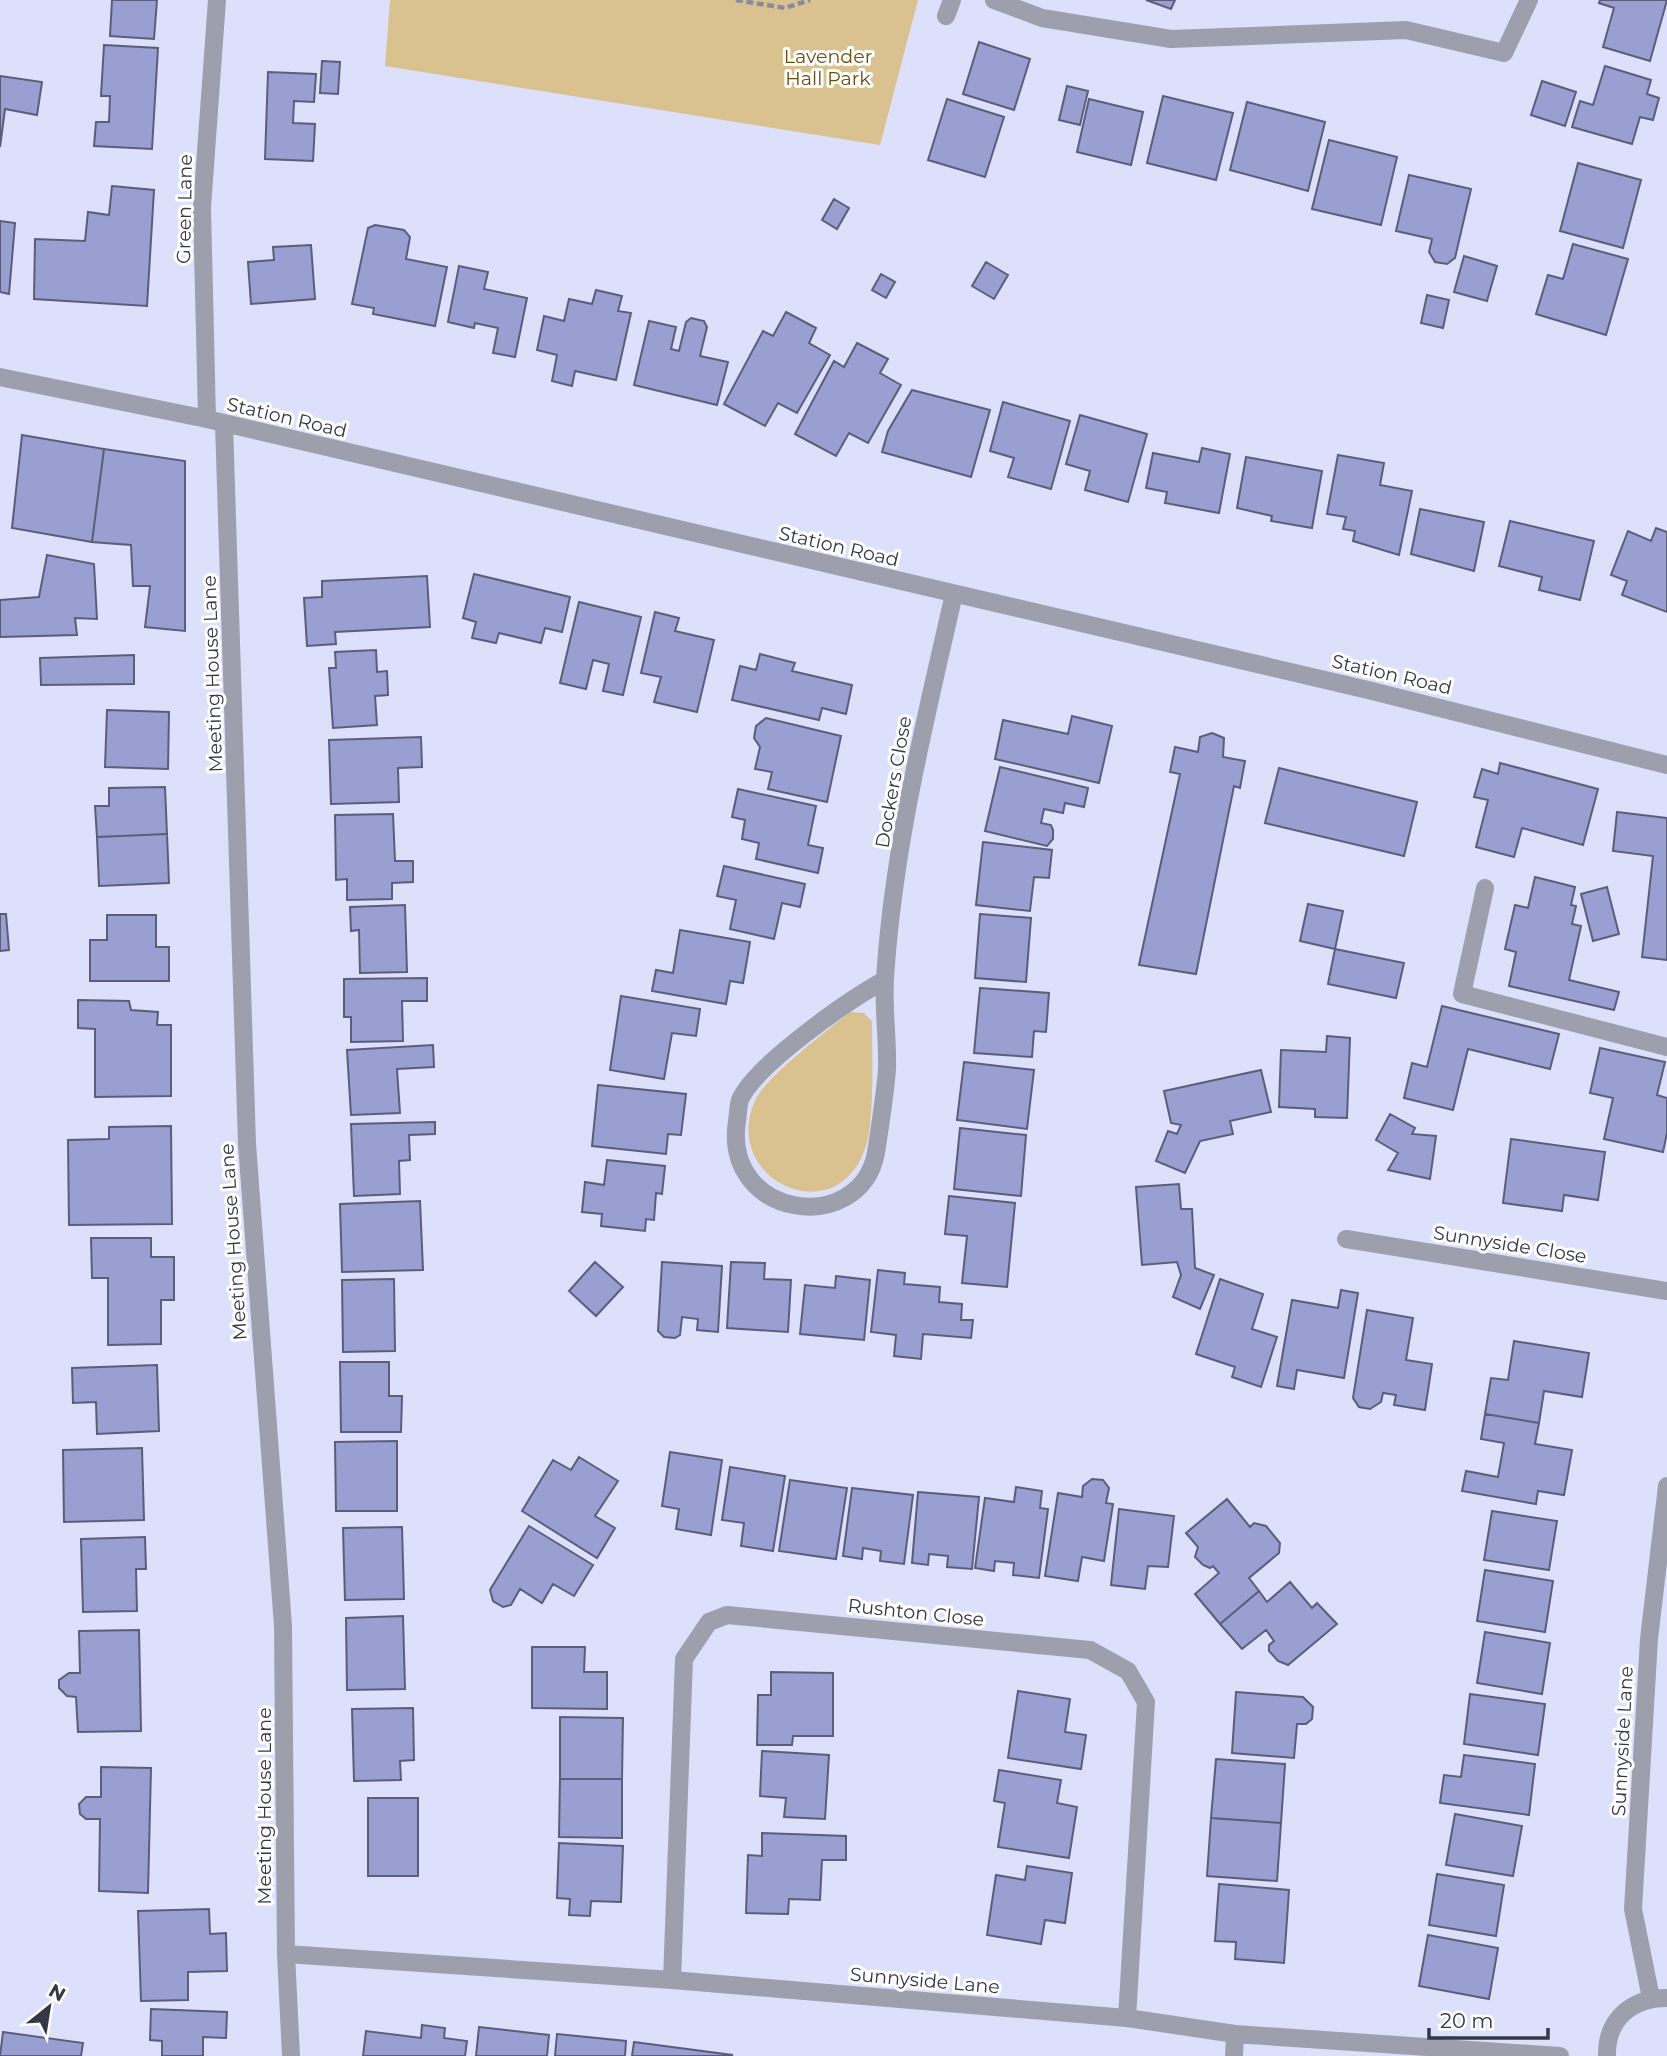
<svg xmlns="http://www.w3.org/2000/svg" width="1667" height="2056" font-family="Montserrat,sans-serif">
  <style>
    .green { fill: #d9c190 }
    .building { fill: #9a9fd2; stroke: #5a5e7b; stroke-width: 2 }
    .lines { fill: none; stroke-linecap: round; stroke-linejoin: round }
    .path { stroke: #898ca0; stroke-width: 4.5; stroke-dasharray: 7 3.5; stroke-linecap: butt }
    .service { stroke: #9d9fad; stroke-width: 18 }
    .minor { stroke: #9d9fad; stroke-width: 18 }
    .tertiary { stroke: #9d9fad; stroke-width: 18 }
    .labels { text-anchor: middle; stroke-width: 6; stroke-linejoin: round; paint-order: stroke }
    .park-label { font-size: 19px; fill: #695013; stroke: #fff }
    .street-label { font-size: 19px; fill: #353744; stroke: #fff }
  </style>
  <rect width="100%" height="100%" fill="#dce0fb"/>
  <path class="green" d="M390,0H918L880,145L385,66Z
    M850,1012L864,1013L872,1021C872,1051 875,1123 865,1149C834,1235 718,1177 756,1099C768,1075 828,1030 850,1012Z"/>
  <path class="building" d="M112,0H157L154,39L110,36Z
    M1146,0H1175L1171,9Z
    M1600,0H1667L1650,61L1603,47L1614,8L1599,3Z
    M979,42L1030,59L1014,110L963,94Z
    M104,45L158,48L152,149L94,146L96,122H109L110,96H101Z
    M322,61L340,62L338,94L320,93Z
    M1605,66L1651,80L1647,94L1659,98L1653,120L1640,117L1632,144L1572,127L1580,101L1593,105Z
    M268,72L316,74L314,102L294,101L293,123L315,124L313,161L265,159Z
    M0,76L42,82L37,115L5,109L0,147Z
    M1542,81L1576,92L1565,126L1531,115Z
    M1067,86L1088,91L1080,125L1059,120Z
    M1163,96L1233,113L1216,180L1147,163Z
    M947,99L1004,117L985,177L928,160Z
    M1089,99L1143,112L1131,165L1077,152Z
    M1247,102L1325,122L1308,191L1230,170Z
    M1329,140L1397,157L1381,225L1312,209Z
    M1578,163L1641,180L1623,248L1560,231Z
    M1409,175L1471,189L1455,258L1447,264L1435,262L1429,252L1432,239L1396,231Z
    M112,186L154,190L147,306L34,299L35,239L85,241L88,212L109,215Z
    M834,199L849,208L837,229L822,220Z
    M0,221L15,223L9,294L0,292Z
    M375,225L404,230L410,237L406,259L447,267L435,326L373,314L374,308L352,304L368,228Z
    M1573,244L1628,259L1606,335L1536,314L1548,275L1563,279Z
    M311,245L315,299L251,304L248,262L274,260L273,247Z
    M1464,256L1497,266L1487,301L1454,292Z
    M986,262L1008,275L994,299L972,286Z
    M459,266L488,272L484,289L527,298L515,357L493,353L498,328L475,323L474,328L448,322Z
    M881,274L895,282L886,298L872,290Z
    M596,290L622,296L618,311L631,313L616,380L575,371L572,386L552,381L557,355L537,350L544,316L564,321L569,299L592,304Z
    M1427,295L1449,300L1443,328L1421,323Z
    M786,312L816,328L809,343L830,355L797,413L778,403L765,426L724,404L763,331L773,336Z
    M691,318L704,321L707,327L700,356L728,362L717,405L634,385L649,321L676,327L671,349L679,351L686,322Z
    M857,343L888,359L880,373L901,385L868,443L849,433L836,456L795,434L834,361L844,367Z
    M912,390L990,410L971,477L882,452L888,431Z
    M1003,402L1070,421L1051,489L1008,477L1014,458L990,451Z
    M1080,415L1147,434L1128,502L1085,490L1090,471L1066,464Z
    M22,435L104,449L92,542L12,528Z
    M1202,448L1230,454L1219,513L1165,503L1167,492L1146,488L1153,453L1199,462Z
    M104,449L185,461V631L145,627L150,586H133L131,545L92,542Z
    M1338,455L1384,463L1380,485L1412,491L1399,555L1353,541L1355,531L1343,529L1346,517L1327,514Z
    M1246,457L1322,471L1312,528L1271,521L1272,516L1237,508Z
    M1420,509L1484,522L1474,571L1411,554Z
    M1510,521L1594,541L1580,600L1539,590L1542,577L1499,566Z
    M1656,528L1667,532V612L1622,595L1627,581L1611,575L1628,531L1651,541Z
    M47,555L94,564L97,619L75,618L77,635L0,637V600L39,597Z
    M474,574L570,597L562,632L545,628L541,643L499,633L496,643L472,638L476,622L463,618Z
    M427,576L430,627L335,632L336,644L307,646L304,598L322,597V581Z
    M579,602L641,617L623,695L603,691L609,664L593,660L586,689L560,683Z
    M655,612L679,618L675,631L714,640L697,712L654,702L661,677L641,673Z
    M376,650L377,672L387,671L388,695L375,696L377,725L333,728L329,668H336L335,652Z
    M760,654L795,663L792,671L852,685L846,714L822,708L819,720L732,700L740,666L756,670Z
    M134,655V684L41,685L40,658Z
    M107,710L169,712L168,769L105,767Z
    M1072,716L1112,726L1099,783L995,759L1003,720L1068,734Z
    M766,718L841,736L827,802L768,789L772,772L755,769L760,747L754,738L756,726Z
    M1212,733L1224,738L1223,757L1245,761L1240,788L1234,786L1196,974L1139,965L1180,774L1170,772L1175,747L1198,752L1200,737Z
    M421,737L422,767L398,768L399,802L331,804L329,740Z
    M1500,763L1598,789L1583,845L1522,828L1514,857L1476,847L1488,800L1474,797L1482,769L1498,774Z
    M1000,767L1088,788L1084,807L1065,803L1063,813L1044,809L1041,823L1051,825L1053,830V839L1047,846L985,831Z
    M1279,768L1417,802L1404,856L1265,823Z
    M165,787L167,834L97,837L95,806H109V788Z
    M738,789L816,806L808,845L823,848L818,873L756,859L759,843L742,839L745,820L732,817Z
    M1617,812L1667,818V960L1642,957L1653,856L1613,851Z
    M393,814L395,861H413V882L392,883V899L347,900V879L336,880L335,815Z
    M167,834L169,883L99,886L97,837Z
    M983,842L1052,850L1049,878L1034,877L1030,911L976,905Z
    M724,866L805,884L800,907L782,903L774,939L730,929L736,900L717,896Z
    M1535,877L1575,887L1571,905L1576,906L1572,924L1581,926L1569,980L1619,992L1614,1010L1509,986L1516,952L1505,949L1515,905L1528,908Z
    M1607,887L1619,934L1593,941L1581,894Z
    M1308,904L1343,911L1335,949L1300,941Z
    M405,905L407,972L360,973L359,930L351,931L350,907Z
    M0,914H6L9,950L0,951Z
    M980,914L1031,918L1026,982L975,978Z
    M107,915H156V947H169V981H90V940H107Z
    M680,930L750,942L743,983L730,981L726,1004L652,991L656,970L673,973Z
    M1335,949L1404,963L1396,998L1328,984Z
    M427,978V1001H402L403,1041L351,1042V1017H344V979Z
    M980,988L1049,993L1046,1032L1034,1031L1032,1057L974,1053Z
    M621,996L700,1009L696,1036L672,1033L664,1079L610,1070Z
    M78,1000L129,1001L131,1010L158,1012L157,1025H171V1096L95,1097V1029L78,1028Z
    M1442,1006L1559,1034L1550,1069L1468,1049L1453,1110L1404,1098L1412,1063L1427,1067Z
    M1327,1036L1350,1038L1347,1118L1315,1117V1109L1279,1107L1281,1050L1326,1052Z
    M433,1045L434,1067L397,1069L400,1113L351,1115L347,1050Z
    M1600,1048L1665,1062L1657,1095L1667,1098V1133L1663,1152L1604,1139L1613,1098L1590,1093Z
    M964,1062L1034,1070L1027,1129L957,1120Z
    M1261,1070L1271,1112L1230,1121L1233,1134L1200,1141L1185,1173L1156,1161L1168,1131L1177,1134L1181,1125L1171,1123L1164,1091Z
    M598,1085L686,1094L681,1135L668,1134L666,1154L592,1146Z
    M1390,1114L1415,1128L1412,1134L1436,1136L1430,1179L1388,1170L1398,1153L1376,1140Z
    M435,1122V1134L409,1135L410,1160L399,1161L400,1194L354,1196L351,1124Z
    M171,1126L172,1224L69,1225L68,1140L109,1139V1127Z
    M960,1128L1026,1135L1021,1196L954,1189Z
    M1511,1139L1605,1152L1598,1200L1564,1195L1562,1211L1503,1203Z
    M607,1160L665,1166L662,1194L656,1193L654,1220L646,1219L645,1231L601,1226L602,1214L582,1212L585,1182L604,1185Z
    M1179,1184L1181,1209H1192L1195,1268L1214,1275L1200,1309L1173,1297L1181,1275L1177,1262L1142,1265L1136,1187Z
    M949,1196L1015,1203L1007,1287L962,1283L967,1236L945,1234Z
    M420,1201L423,1270L342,1272L340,1204Z
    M91,1238H151V1257H174V1300H161V1344L108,1345V1278H92Z
    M595,1262L623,1287L596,1316L569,1291Z
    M662,1262L722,1266L718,1332L697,1330L698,1319L682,1317L680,1335L675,1338L664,1337L658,1331Z
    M731,1262L765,1263L764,1279L791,1280L788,1332L727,1328Z
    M878,1270L905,1273L904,1284L940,1287L939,1302L962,1304L961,1320H973L971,1338L923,1334L921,1359L894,1356L896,1335L871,1332Z
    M836,1276L870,1280L864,1340L800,1334L805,1285L835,1288Z
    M394,1279L395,1351L343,1352L342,1280Z
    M1220,1279L1263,1294L1252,1329L1277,1337L1261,1387L1232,1377L1235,1367L1196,1354Z
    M1341,1290L1358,1293L1344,1378L1297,1370L1294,1389L1277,1386L1292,1300L1338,1308Z
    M1367,1310L1413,1318L1406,1360L1432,1364L1425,1410L1394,1405L1396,1395L1383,1393L1381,1402L1370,1409L1359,1407L1353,1398Z
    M1514,1341L1589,1353L1582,1397L1544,1391L1539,1423L1485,1414L1491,1378L1508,1380Z
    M340,1362H389V1396H402L401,1432H341Z
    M157,1365L159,1431L97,1434L96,1402L73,1403L72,1368Z
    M1485,1414L1539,1423L1535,1444L1572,1450L1564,1495L1538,1491L1536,1504L1462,1491L1466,1471L1498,1477L1504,1443L1481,1439Z
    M397,1441V1511H336L335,1442Z
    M142,1448L144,1520L64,1522L63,1450Z
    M670,1452L722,1460L711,1535L676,1529L679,1509L662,1506Z
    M579,1457L618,1481L595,1516L615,1528L597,1558L522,1511L553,1460L571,1470Z
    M730,1467L785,1476L773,1551L741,1546L744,1523L722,1520Z
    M1092,1479L1103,1480L1109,1488L1106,1503L1113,1504L1104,1561L1082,1557L1078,1581L1045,1576L1058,1493L1082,1497L1083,1486Z
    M790,1480L847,1488L836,1559L779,1551Z
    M1016,1487L1042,1491L1040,1508L1048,1509L1039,1578L1013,1575L1014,1563L995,1561L994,1571L975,1568L985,1498L1014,1502Z
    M852,1488L913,1495L904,1564L880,1561L881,1551L863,1548L862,1559L843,1556Z
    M918,1492L979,1497L972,1569L947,1567L948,1556L929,1554L928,1565L912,1563Z
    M1227,1499L1250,1527L1254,1523L1266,1526L1280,1543L1279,1553L1249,1578L1259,1591L1220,1624L1195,1594L1219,1573L1213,1566L1210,1568L1203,1565L1195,1557L1198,1547L1186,1533Z
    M1119,1509L1174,1516L1168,1567L1148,1566L1145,1589L1111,1585Z
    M1492,1511L1557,1521L1549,1570L1484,1560Z
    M529,1526L593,1565L574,1596L553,1584L542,1603L520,1589L511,1605L503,1607L493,1601L490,1590Z
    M402,1527L404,1599L345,1600L343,1528Z
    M145,1537L146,1569H136L137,1611L83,1612L81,1539Z
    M1485,1570L1553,1581L1545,1632L1477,1621Z
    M1290,1582L1312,1608L1317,1603L1337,1624L1288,1665L1278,1661L1269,1651V1645L1274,1641L1266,1630L1242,1649L1220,1624L1259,1591L1267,1602Z
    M403,1616L405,1689L347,1690L346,1618Z
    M139,1630L141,1731L78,1732L76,1697L67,1696L59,1688V1680L69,1673H80L79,1631Z
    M1485,1632L1550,1643L1542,1694L1477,1683Z
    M532,1647H585L584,1672H607V1709L532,1708Z
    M771,1672L833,1673V1736H793L792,1745H757L758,1695H771Z
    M1018,1691L1070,1699L1065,1732L1086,1735L1081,1769L1008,1758Z
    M1236,1692L1303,1697L1313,1707L1312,1719L1306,1724H1297L1294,1758L1232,1753Z
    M1470,1694L1545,1704L1538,1755L1464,1744Z
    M413,1708L414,1760L400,1761L401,1780L354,1781L352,1709Z
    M560,1717L623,1718L622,1779H560Z
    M762,1751L829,1755L825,1819L784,1817L786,1798L760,1796Z
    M1464,1755L1535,1764L1529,1815L1440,1803L1444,1775L1461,1777Z
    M1216,1759L1285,1764L1281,1823L1211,1818Z
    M101,1767L151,1768L148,1893L99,1891L100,1819H86L80,1814L79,1804L86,1797H101Z
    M999,1770L1061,1780L1057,1803L1077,1807L1069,1858L998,1847L1005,1803L994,1801Z
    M560,1779H622V1838L559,1837Z
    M368,1798H418V1876H368Z
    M1455,1814L1522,1826L1513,1876L1446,1865Z
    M1211,1818L1281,1823L1277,1881L1207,1876Z
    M762,1833L846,1836V1860H822L820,1900L789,1899L788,1914L746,1913L748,1855L762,1856Z
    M559,1843L623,1846L621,1902L591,1901L590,1916L569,1915L570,1899L557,1898Z
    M1027,1866L1072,1873L1065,1923L1045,1920L1041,1944L987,1935L996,1875L1025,1880Z
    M1437,1874L1504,1885L1496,1936L1429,1925Z
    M1219,1884L1289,1890L1284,1963L1235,1959L1236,1942L1215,1941Z
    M209,1909L210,1934L226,1933L227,1971L188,1972V2000L141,2001L138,1911Z
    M1428,1935L1498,1948L1489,1999L1419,1986Z
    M151,2009L227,2012L226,2038L203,2037V2056H162V2041L150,2040Z
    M422,2025L445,2028L444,2038L467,2041L465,2056H363L366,2031L421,2038Z
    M479,2027L549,2035L547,2056H476Z
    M3,2032L83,2043L81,2056H0Z
    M557,2034L626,2041L625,2056H555Z
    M634,2042L732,2055V2056H632Z"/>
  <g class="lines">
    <path class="path" d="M736,0L785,8L810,0"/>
    <path class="service" d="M1485,888L1462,994L1667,1047"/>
    <path class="minor" d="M994,0L1042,18L1171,39L1406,30L1504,53L1529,0
      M946,16L952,0
      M207,419L202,207L217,0
      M224,424L247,1144L283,1626L286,1954L291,2056
      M885,980C850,999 755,1065 740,1100C738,1106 738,1115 737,1121C722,1219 860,1237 876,1153C880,1126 885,1096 887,1069C888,1039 883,1009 885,979C893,849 925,721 954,594
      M1346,1239L1667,1291
      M286,1954L672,1980L1127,2018L1235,2034L1560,2056
      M672,1980L684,1659L709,1622L727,1615L1090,1650L1128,1671L1146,1702L1127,2018
      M1651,1998L1633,1909L1649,1639L1667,1486
      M1234,2056L1235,2034
      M1607,2056C1606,2019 1632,1998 1667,1998"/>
    <path class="tertiary" d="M0,377L207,419L1368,690L1667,765"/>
  </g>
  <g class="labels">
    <g class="park-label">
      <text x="828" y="63">Lavender<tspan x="828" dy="22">Hall Park</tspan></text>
    </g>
    <g class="street-label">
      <text transform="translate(184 209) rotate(-89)" y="7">Green Lane</text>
      <text transform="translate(287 417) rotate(13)" y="7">Station Road</text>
      <text transform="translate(839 546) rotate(13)" y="7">Station Road</text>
      <text transform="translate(212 674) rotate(-92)" y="7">Meeting House Lane</text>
      <text transform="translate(1392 674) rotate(13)" y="7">Station Road</text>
      <text transform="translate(893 782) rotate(-80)" y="7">Dockers Close</text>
      <text transform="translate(233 1242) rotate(-94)" y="7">Meeting House Lane</text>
      <text transform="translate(1510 1244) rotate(9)" y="7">Sunnyside Close</text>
      <text transform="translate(916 1612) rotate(6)" y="7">Rushton Close</text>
      <text transform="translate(1622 1741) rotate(-87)" y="7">Sunnyside Lane</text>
      <text transform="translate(264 1806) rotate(-90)" y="7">Meeting House Lane</text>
      <text transform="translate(925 1980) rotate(5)" y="7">Sunnyside Lane</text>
    </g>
  </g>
  <g transform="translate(49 2007) rotate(30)" stroke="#ffffff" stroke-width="5" paint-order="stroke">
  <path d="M0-5L12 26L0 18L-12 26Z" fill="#353744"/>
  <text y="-10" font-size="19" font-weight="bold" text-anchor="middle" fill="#353744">N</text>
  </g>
  <path d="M1429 2028v10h119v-10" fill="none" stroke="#353744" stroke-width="3.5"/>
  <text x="1440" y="2028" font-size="21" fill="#353744" stroke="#ffffff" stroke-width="5" paint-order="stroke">20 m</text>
</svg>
